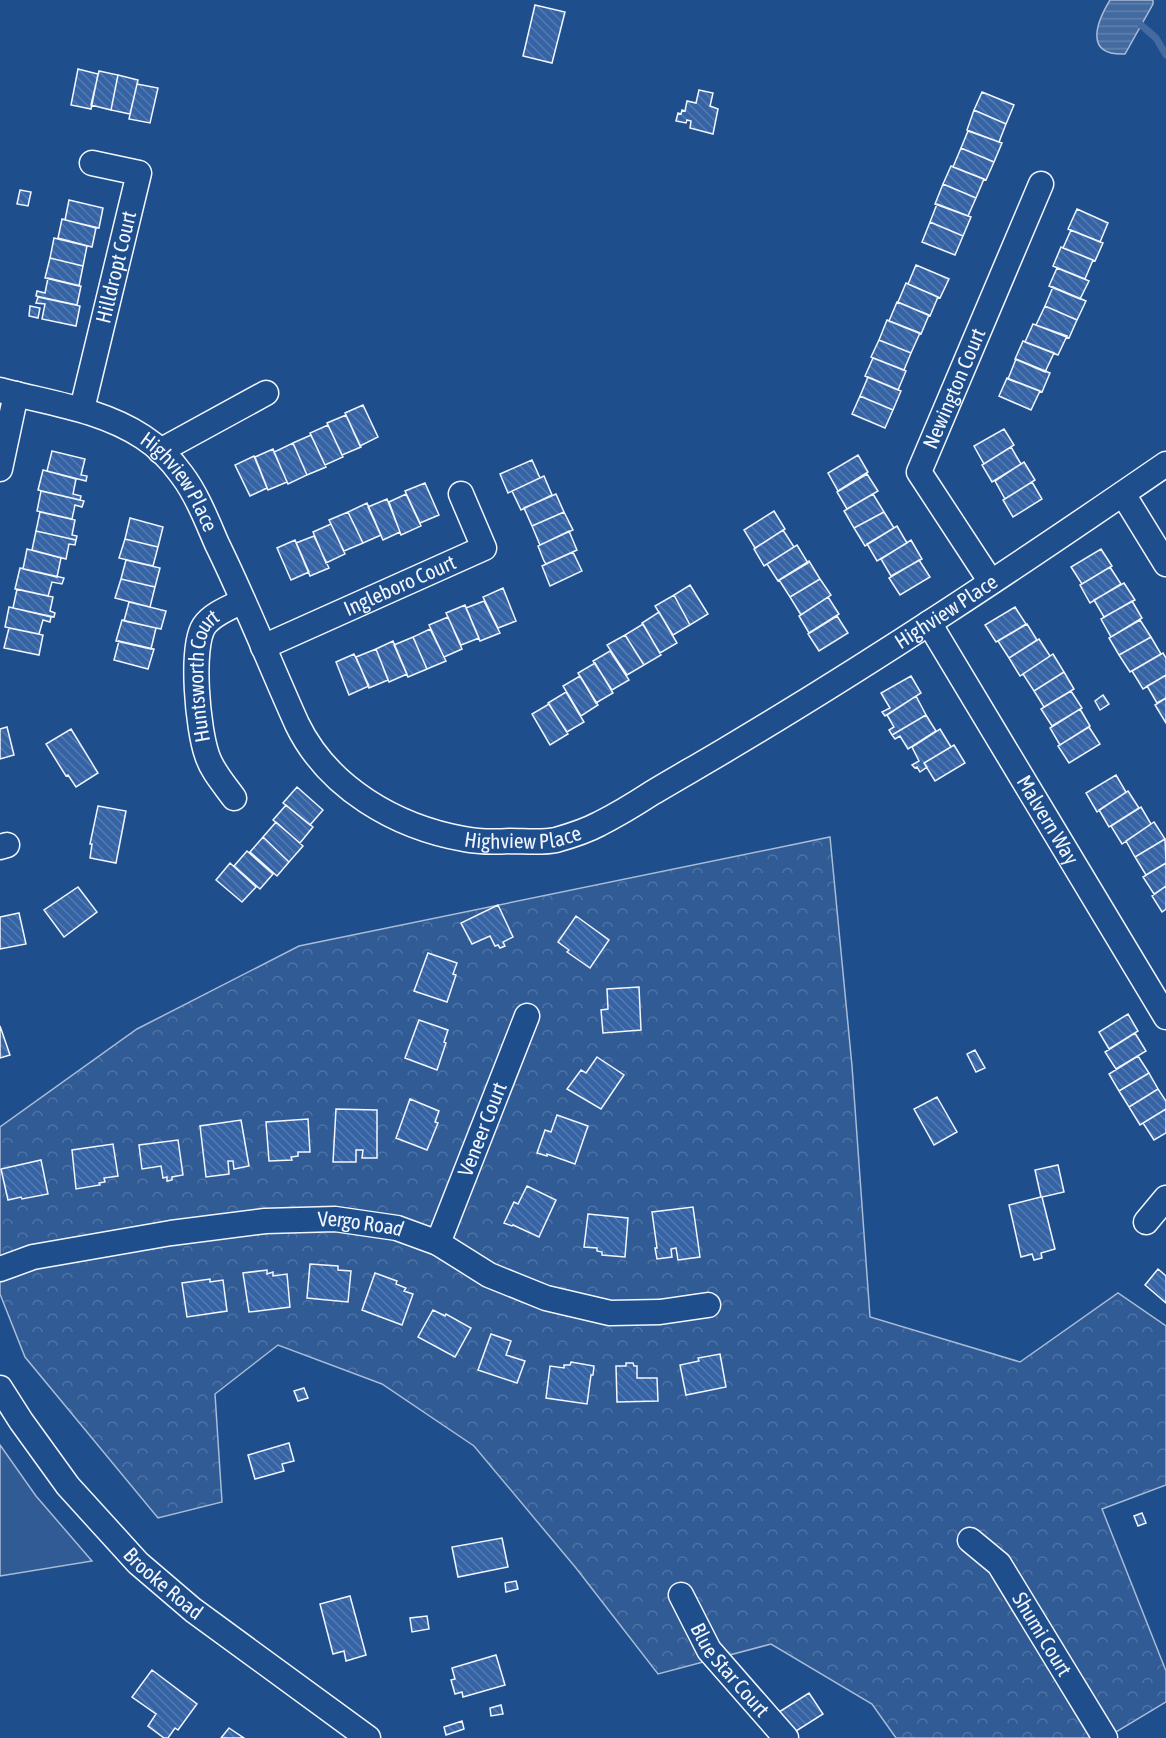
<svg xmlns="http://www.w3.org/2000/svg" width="1166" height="1738" font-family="'Asap Condensed',sans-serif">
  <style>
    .grass { fill: #305b95; stroke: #a8bbd7; stroke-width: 1.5 }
    .forest { fill: url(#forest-crowns); stroke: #a8bbd7; stroke-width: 1.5 }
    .water { fill: url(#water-rules); stroke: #a8bbd7; stroke-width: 1.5 }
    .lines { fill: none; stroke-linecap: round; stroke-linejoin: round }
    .stream { stroke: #446ba0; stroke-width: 7 }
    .building { fill: url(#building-back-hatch); stroke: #f2f6ff; stroke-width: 1.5 }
    .minor-casing { stroke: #f2f6ff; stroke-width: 27 }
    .minor { stroke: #1f4e8c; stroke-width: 24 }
    .labels { text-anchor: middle; stroke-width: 4.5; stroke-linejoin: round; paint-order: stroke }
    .street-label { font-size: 21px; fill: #f2f6ff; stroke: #1f4e8c }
  </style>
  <defs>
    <pattern id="forest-crowns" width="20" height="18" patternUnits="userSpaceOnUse" patternTransform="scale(1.5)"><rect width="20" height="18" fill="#305b95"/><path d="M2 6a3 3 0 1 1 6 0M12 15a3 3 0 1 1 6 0" fill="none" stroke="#4e73a5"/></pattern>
    <pattern id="water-rules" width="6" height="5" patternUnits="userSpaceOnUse" patternTransform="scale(1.5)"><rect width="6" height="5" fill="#446ba0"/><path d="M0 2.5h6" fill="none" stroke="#5f81ae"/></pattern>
    <pattern id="building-back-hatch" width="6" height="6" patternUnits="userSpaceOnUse" patternTransform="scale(1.5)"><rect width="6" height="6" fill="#3563a3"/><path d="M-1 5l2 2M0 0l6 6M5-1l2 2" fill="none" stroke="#537ab1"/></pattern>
  </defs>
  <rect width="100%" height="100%" fill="#1f4e8c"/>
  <path class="grass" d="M0,1445L36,1496L92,1561L0,1576Z"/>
  <path class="forest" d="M830,837L852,1066L870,1317L1020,1362L1118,1293L1166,1326V1485L1102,1509L1166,1671V1702L1106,1738H896L872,1704L771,1644L658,1674L576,1568L474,1446L382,1384L278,1345L215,1394L222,1502L158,1518L25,1357L0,1294V1127L137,1029L299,946Z"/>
  <path class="water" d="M1110,0H1153V4L1125,54C1084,56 1096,23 1110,0Z"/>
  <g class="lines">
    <path class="stream" d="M1141,25L1156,38L1166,55"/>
  </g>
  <path class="building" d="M535,5L565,12L552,63L523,56Z
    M78,69L98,74L91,109L71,105Z
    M99,71L118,75L111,110L91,105Z
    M118,75L138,80L130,114L111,110Z
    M137,84L158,88L150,123L129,119Z
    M699,90L713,93L710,106L718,109L713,134L690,128L691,121L687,120L686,123L676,121L678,113L681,114L682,110L685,111L687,101L696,103Z
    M982,92L1014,105L1006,124L974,110Z
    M974,110L1006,124L999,142L967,130Z
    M968,131L1002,143L994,162L961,148Z
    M961,148L994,162L986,180L953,167Z
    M951,166L984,179L976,198L943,184Z
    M943,184L976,198L968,216L935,204Z
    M20,190L31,192L28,206L17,204Z
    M69,200L103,208L99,228L65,220Z
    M937,204L971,217L963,236L930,222Z
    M1077,209L1108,223L1100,242L1068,229Z
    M62,219L96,228L92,247L58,238Z
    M930,222L963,236L955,255L922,242Z
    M1071,230L1103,243L1095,261L1063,248Z
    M54,238L87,246L83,266L50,258Z
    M1061,247L1093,260L1085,279L1053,266Z
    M50,258L83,266L79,286L45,278Z
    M916,265L949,279L940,298L908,284Z
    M1057,268L1089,281L1080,299L1049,286Z
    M48,278L81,286L77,305L36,296L37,291L45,293Z
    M906,283L938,297L930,316L898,302Z
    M1053,287L1086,301L1077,320L1045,306Z
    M38,297L80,306L76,326L42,319L45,304L36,303Z
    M897,302L929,315L921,334L889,321Z
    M30,306L40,308L38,318L29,316Z
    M1045,306L1077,320L1069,338L1036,325Z
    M887,320L920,333L911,353L879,340Z
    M1033,324L1067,336L1058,355L1025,342Z
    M879,340L911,353L904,370L871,357Z
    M1023,341L1054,353L1045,372L1015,359Z
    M873,358L906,371L898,390L865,376Z
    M1016,359L1050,373L1042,392L1008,379Z
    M868,377L901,391L893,410L860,396Z
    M1007,378L1040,391L1031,410L999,396Z
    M860,396L893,410L885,428L852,414Z
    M363,405L378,437L360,446L345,413Z
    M346,415L361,447L342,455L327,423Z
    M328,425L343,457L325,465L310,433Z
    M1004,429L1014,445L984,464L974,446Z
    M311,435L326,467L307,475L293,443Z
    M293,443L307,475L288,484L274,452Z
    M1011,447L1021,464L992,482L982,465Z
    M273,449L287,482L268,490L255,457Z
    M52,451L85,459L81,475L87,476L86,481L47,471Z
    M858,455L868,472L838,491L828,473Z
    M254,456L267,488L250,496L235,465Z
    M532,460L540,478L508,493L500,474Z
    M1024,462L1035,480L1005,499L995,481Z
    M43,470L76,479L73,494L81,496L80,500L38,490Z
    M867,474L878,491L847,509L837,492Z
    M544,476L552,495L521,510L512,491Z
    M1032,482L1042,499L1013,517L1003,500Z
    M425,483L439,515L420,523L405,491Z
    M41,491L84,501L82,507L75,505L72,519L37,511Z
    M406,494L421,526L401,535L389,502Z
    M556,494L564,512L532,526L524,508Z
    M873,494L884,512L854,528L844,511Z
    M387,499L400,532L383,540L368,507Z
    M367,503L381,535L363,543L348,512Z
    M774,511L785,529L755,548L744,530Z
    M40,512L75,520L72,535L77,536L76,540L36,531Z
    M348,512L363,543L344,551L329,520Z
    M564,512L573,530L540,545L532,526Z
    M884,512L894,528L865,546L854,528Z
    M130,518L163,527L158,547L125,539Z
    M331,524L345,554L326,563L313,532Z
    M897,526L907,543L877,561L867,544Z
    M783,530L794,547L764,566L754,549Z
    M36,531L76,540L75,545L69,544L66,559L32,550Z
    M569,531L577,550L546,564L544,561L538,546Z
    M314,536L329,568L310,576L296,543Z
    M125,539L158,547L153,566L119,558Z
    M295,540L309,572L291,580L277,548Z
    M911,540L922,559L891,576L881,559Z
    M797,545L808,563L778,581L767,564Z
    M27,549L61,558L57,577L23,569Z
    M1101,549L1112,566L1082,584L1071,567Z
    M573,552L582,571L550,586L542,566Z
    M126,560L160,568L155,587L121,579Z
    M919,560L930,577L900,595L889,578Z
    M809,561L820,579L790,597L779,580Z
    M1110,567L1121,584L1090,603L1080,585Z
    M20,568L64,578L62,584L52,582L48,596L15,589Z
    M121,579L155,587L150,607L115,598Z
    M820,579L831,595L801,615L790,597Z
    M1124,583L1135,600L1104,617L1094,600Z
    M690,585L708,614L690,625L674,595Z
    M503,588L516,621L498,628L483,597Z
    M17,589L53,597L50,611L55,613L54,617L13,608Z
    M674,595L690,625L673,635L655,606Z
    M828,597L839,614L809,633L799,616Z
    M484,601L500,633L480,641L466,608Z
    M1132,601L1142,618L1111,637L1101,619Z
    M129,602L166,611L161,629L124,621Z
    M465,605L479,638L461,645L446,613Z
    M9,607L51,617L50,622L43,620L39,634L5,627Z
    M1015,607L1026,624L996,642L985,625Z
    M659,612L677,643L660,653L642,623Z
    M837,616L848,633L819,651L808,634Z
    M448,617L462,649L444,657L429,625Z
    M122,620L156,628L151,649L116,641Z
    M1140,620L1151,637L1119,655L1109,638Z
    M643,624L661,655L644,665L625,635Z
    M1027,624L1037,640L1009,658L998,641Z
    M9,628L43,635L39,655L4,648Z
    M430,629L446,661L427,669L413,637Z
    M625,635L644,665L627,675L607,645Z
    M413,637L427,669L408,677L394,645Z
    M1151,637L1161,654L1130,672L1119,655Z
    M1039,639L1050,656L1020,676L1009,658Z
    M119,641L154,649L148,669L114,660Z
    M393,641L407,674L389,682L376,649Z
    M376,649L388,680L369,688L356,657Z
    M610,651L629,680L612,690L593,661Z
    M1163,653L1166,658V675L1143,689L1132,671Z
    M354,654L369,686L349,695L336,662Z
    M1053,654L1064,672L1034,691L1023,674Z
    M595,663L613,693L596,703L578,673Z
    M1064,672L1074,689L1044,707L1034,691Z
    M1166,675V698L1157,703L1147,686Z
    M580,676L598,705L581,716L563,686Z
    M911,676L921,693L885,716L882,712L890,708L881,693Z
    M1071,691L1082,708L1052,726L1041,709Z
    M566,692L584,722L567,732L548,703Z
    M1103,695L1109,704L1100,710L1095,701Z
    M916,696L926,715L892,735L889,730L894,727L887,715Z
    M1166,698V723L1155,705Z
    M549,704L568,734L550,745L532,714Z
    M1080,709L1090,726L1060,745L1050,728Z
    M926,715L936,731L908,749L900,736L895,739L892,735Z
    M7,727L14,755L0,759V729Z
    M1089,727L1100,744L1069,763L1058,746Z
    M71,729L98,773L76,787L68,775L66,776L46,744Z
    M940,729L951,747L924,763L927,767L920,772L917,767L915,768L912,765L919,761L912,747Z
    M954,745L965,763L935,781L924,763Z
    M1116,775L1126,792L1097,812L1086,793Z
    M297,787L323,810L310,825L283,803Z
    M1128,791L1139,808L1109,827L1099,810Z
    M286,805L313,827L300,843L273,820Z
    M98,806L126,811L116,863L90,858L92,844H90Z
    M1141,807L1151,824L1122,844L1111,826Z
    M276,822L303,846L289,862L263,837Z
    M1154,822L1165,839L1135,857L1126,841Z
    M263,837L289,862L277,876L250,852Z
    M1165,839L1166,863L1146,875L1135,857Z
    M247,851L273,874L260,889L234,866Z
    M230,863L256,887L242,902L216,880Z
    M1166,863V886L1154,894L1143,877Z
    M1166,886V909L1162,912L1152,896Z
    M78,887L97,912L64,937L44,910Z
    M498,905L513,937L503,942L505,946L500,948L498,945L495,946L490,936L472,944L461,923Z
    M19,913L26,944L0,949V917Z
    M576,916L609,940L590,968L567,952L569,950L558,942Z
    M428,953L457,963L453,974L456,975L447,1002L414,991Z
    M639,987L641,1030L603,1033L601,1010L608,1009L607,989Z
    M1128,1014L1138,1031L1109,1049L1099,1032Z
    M419,1020L448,1030L444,1042L446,1043L437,1070L405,1058Z
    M0,1026L10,1055L0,1058Z
    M1135,1033L1146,1051L1116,1069L1105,1052Z
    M975,1050L985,1068L976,1072L967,1054Z
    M1138,1056L1149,1073L1119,1091L1109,1074Z
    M597,1057L624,1075L601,1109L567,1089L581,1070L586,1073Z
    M1149,1073L1158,1089L1129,1107L1119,1091Z
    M1158,1089L1166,1101V1109L1140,1125L1129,1107Z
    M937,1097L957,1132L934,1145L914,1109Z
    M410,1099L439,1111L435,1122L438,1123L427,1150L396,1138Z
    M336,1109L377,1110V1158H362L363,1150H356V1162H333Z
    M1166,1109V1133L1154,1140L1143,1123Z
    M557,1115L588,1126L575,1164L547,1154V1156L537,1153L545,1130L551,1132Z
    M308,1119L310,1152H298V1156L291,1157L292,1160L269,1161L266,1122Z
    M241,1120L249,1166L234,1169L233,1161H228L229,1174L206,1177L200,1126Z
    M178,1140L183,1175L172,1177V1180L167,1181V1177L163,1178L161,1166L142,1169L139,1145Z
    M113,1144L118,1176L104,1178L105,1182L99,1183L100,1185L76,1189L72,1150Z
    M41,1160L48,1194L22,1199L21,1197L8,1200L1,1169Z
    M1058,1165L1064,1192L1042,1197L1055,1249L1041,1253L1042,1258L1034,1260L1032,1254L1021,1257L1009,1205L1041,1197L1035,1170Z
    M527,1186L556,1200L539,1237L513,1225L512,1226L504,1223L514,1202L518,1204Z
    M693,1207L700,1257L678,1260L676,1248L671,1249L672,1257L657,1259L655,1248H657L652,1212Z
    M588,1214L628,1218L625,1257L602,1255V1252L597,1251V1248L584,1247Z
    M310,1264L338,1266V1270L351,1271L348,1302L307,1298Z
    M1158,1269L1166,1276V1303L1145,1285Z
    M267,1270V1274L273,1272V1276L287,1274L290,1307L249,1312L243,1273Z
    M375,1273L397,1281L396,1284L406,1288L404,1291L413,1294L402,1325L362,1310Z
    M210,1279V1282L223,1280L227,1311L187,1317L182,1283Z
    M433,1310L445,1316L446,1314L471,1328L455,1357L418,1337Z
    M491,1334L511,1341L506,1355L525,1361L517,1383L478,1370Z
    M720,1354L726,1387L686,1395L680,1365L699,1361L698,1358Z
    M571,1362L594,1366L593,1375H591L587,1404L546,1398L550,1366L564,1368V1365H570Z
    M626,1363H633L634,1366H637V1378H657L658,1401L617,1402L616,1366H626Z
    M304,1388L308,1398L298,1401L294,1391Z
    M289,1443L294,1461L282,1464L284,1471L255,1479L248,1455Z
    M1142,1513L1146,1523L1138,1526L1134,1516Z
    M502,1538L508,1567L458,1577L452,1547Z
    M516,1581L518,1589L506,1592L505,1583Z
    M350,1596L366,1655L346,1661L344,1651L333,1654L320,1604Z
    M427,1616L429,1629L412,1632L410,1618Z
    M496,1655L505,1685L463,1697L462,1692L455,1694L451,1680L455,1679L452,1668Z
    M152,1670L197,1704L178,1730L175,1728L168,1738H164L148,1726L156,1714L132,1697Z
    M809,1693L823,1714L793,1733L779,1712Z
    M501,1705L503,1714L491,1716L490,1708Z
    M462,1721L464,1729L446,1735L444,1727Z
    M229,1728L244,1738H221Z"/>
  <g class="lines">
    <defs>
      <g id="minor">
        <path id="s1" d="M0,390C48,403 100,409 143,437C157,446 172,461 182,475C197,495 207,521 217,544C246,603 270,664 297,724C328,788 396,827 464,839C479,842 494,842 510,841C524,841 542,843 556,840C570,836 586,831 599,824C617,815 635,804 652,793C677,778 702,764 727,749C877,660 1022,563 1166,464"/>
        <path id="s2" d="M82,409L139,173L92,163"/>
        <path d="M160,451L266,393"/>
        <path d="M0,469L16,394"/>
        <path d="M1123,494L1166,564"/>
        <path id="s3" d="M991,582L919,472L1041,184"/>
        <path id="s4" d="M929,623L1166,1017"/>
        <path id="s5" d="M263,647L484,548L461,494"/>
        <path id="s6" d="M234,798C224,784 212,771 207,755C198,730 190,648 204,626C212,614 231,607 243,601"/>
        <path d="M0,847L7,845"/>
        <path d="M1146,1222L1166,1198"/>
        <path id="s7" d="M438,1243L527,1016"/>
        <path id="s8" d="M0,1269L33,1257L171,1233L265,1221L335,1219L397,1228L438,1243L489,1275L546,1298L610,1313L660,1312L708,1305"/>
        <path id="s9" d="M0,1388L21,1421L68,1486L138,1563L193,1610L368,1738"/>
        <path id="s10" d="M970,1540L999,1564L1105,1738"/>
        <path id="s11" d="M681,1595L709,1650L786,1738"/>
      </g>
    </defs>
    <use href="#minor" class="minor-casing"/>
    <use href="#minor" class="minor"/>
  </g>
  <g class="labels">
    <g class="street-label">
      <text dy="7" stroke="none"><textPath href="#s2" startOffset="146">Hilldropt Court</textPath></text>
      <text dy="7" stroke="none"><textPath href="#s3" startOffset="222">Newington Court</textPath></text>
      <text dy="7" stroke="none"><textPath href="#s1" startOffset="210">Highview Place</textPath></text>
      <text dy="7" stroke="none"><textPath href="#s5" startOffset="150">Ingleboro Court</textPath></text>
      <text dy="7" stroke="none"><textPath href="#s1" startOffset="1236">Highview Place</textPath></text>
      <text dy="7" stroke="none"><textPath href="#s6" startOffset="132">Huntsworth Court</textPath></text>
      <text dy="7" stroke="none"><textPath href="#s4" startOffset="230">Malvern Way</textPath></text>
      <text dy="7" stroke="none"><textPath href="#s1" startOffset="750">Highview Place</textPath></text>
      <text dy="7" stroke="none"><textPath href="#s7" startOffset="122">Veneer Court</textPath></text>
      <text dy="7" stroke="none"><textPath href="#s8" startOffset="366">Vergo Road</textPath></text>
      <text dy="7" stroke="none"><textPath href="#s9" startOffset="256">Brooke Road</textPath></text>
      <text dy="7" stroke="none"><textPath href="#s10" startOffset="120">Shumi Court</textPath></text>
      <text dy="7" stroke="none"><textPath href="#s11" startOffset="90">Blue Star Court</textPath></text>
    </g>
  </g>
</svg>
